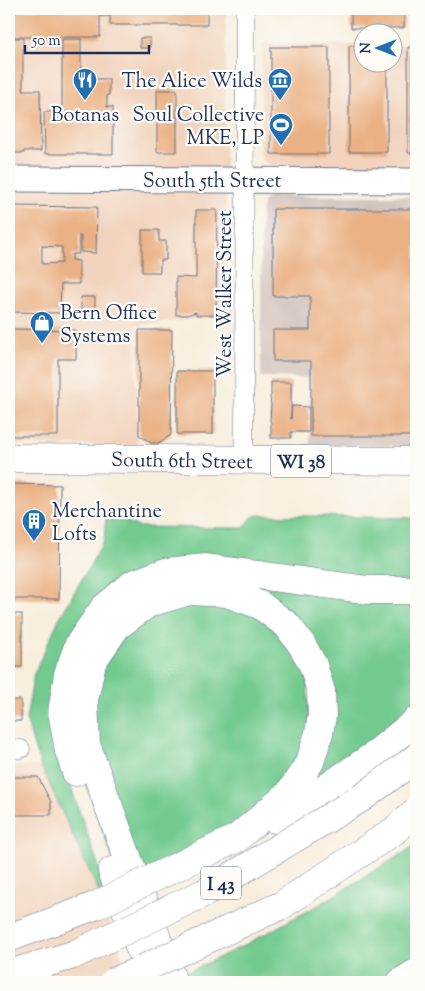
<svg xmlns="http://www.w3.org/2000/svg" width="425" height="991" font-family="'Sorts Mill Goudy',serif">
  <style>
    .built { fill: #f2d4be }
    .industrial { fill: #cfc0ba }
    .green { fill: #72ca8f; stroke: #467c76 }
    .building { fill: #eab184; fill-rule: evenodd }
    .lines { fill: none; stroke-linecap: round; stroke-linejoin: round }
    .street-casing { stroke: #68728a; stroke-width: 19 }
    .secondary-casing { stroke: #68728a; stroke-width: 27 }
    .primary-casing { stroke: #68728a; stroke-width: 29 }
    .highway-casing { stroke: #68728a; stroke-width: 29 }
    .street { stroke: #fff; stroke-width: 18 }
    .secondary { stroke: #fff; stroke-width: 25 }
    .primary { stroke: #fff; stroke-width: 28 }
    .highway { stroke: #fff; stroke-width: 28 }
    .highway-bridge-casing { stroke: #68728a; stroke-width: 29; stroke-linecap: butt }
    .highway-bridge { stroke: #fff; stroke-width: 28 }
    .labels { text-anchor: middle; stroke-width: 4.5; stroke-linejoin: round; paint-order: stroke }
    .shield { fill: #fdfcf7; stroke: #5f6c8c; stroke-width: 1 }
    .shield-label { font-size: 19px; font-weight: bold; fill: #1b2f5e }
    .poi-label { font-size: 20px; fill: #1b2f5e; stroke: #fdfcf7; text-anchor: end }
    .street-label { font-size: 20px; fill: #1b2f5e; stroke: #fdfcf7 }
  </style>
  <rect width="100%" height="100%" fill="#fdfcf7"/>
  <filter id="ink" filterUnits="userSpaceOnUse"><feTurbulence type="fractalNoise" baseFrequency=".02" numOctaves="2"/><feDisplacementMap in="SourceGraphic" scale="10" xChannelSelector="R" yChannelSelector="G"/><feConvolveMatrix kernelMatrix="1 2 1 2 8 2 1 2 1" color-interpolation-filters="sRGB"/></filter>
  <filter id="wash" filterUnits="userSpaceOnUse"><feTurbulence type="fractalNoise" baseFrequency=".0096" numOctaves="4" result="noise"/><feDisplacementMap in="SourceGraphic" scale="20" xChannelSelector="R" yChannelSelector="G"/><feGaussianBlur stdDeviation="1.12" result="paint"/><feColorMatrix in="noise" values="0 0 0 0 0 0 0 0 0 0 0 0 0 0 0 0 0 1.4 0 .05"/><feComposite in="paint" operator="in"/></filter>
  <g filter="url(#wash)">
    <rect width="100%" height="100%" fill="#f7eedd"/>
    <path class="built" d="M9,9H226L225,166L227,315L136,326L137,446L9,444Z
      M262,43L362,45V62H392L393,45L416,46V166L272,165L267,163L263,160L261,155Z
      M9,766H41L99,892L131,982H9Z"/>
    <path class="industrial" d="M273,196H416V446L310,445V378L261,377V215L262,207L264,201L268,197Z"/>
    <path class="green" d="M258,515L416,518V582L179,563L54,734L75,799L107,890L99,892L41,766L36,753L26,719L34,674L59,619L104,541L106,517H119L138,527L244,528L252,517Z
      M198,580H210L375,599L416,601V710L385,738L351,764L293,803L291,799C299,791 307,783 313,773C316,768 318,761 320,756C322,751 325,747 326,742C340,678 300,603 235,588C222,585 210,584 197,584C165,585 135,598 112,620C86,644 71,680 73,715C75,742 85,766 94,791C104,819 114,846 124,873L119,875C108,845 97,816 87,786C80,766 71,745 69,724C64,661 102,607 160,586C172,582 185,581 198,580Z
      M178,603L226,604L258,616L281,635L307,678L310,736L286,784L227,831L140,875L99,760L90,704L109,649L128,628Z
      M416,844V967L391,982H179L177,977L241,947L322,903L405,852Z"/>
    <g id="blocks">
      <path class="building" d="M9,9H207V25H110V16H100V37H9Z
        M387,9H404V28H351V11H387Z
        M9,38H23V90H40L41,151H24V153H9Z
        M140,38H150V48H140Z
        M62,39H81V71H88V79H109V95H107V107H113V154H45L44,112H62Z
        M349,46H362V62H387V152H349Z
        M271,47H329V154H271Z
        M408,47H416V153H408Z
        M157,90H177V152H157Z
        M9,206L97,207L96,253L81,252V236H79V254H72V260L79,261V284H61L60,313L9,312ZM42,246L62,247V263L42,264Z
        M273,209H416V436H311V361H273V330H310V296H273Z
        M196,210H217L216,315H196V312L187,315H176V277L196,278Z
        M142,230H159V241H166V260H160V272H142Z
        M81,297H95V312H81Z
        M9,329L76,330V359H58V436H9Z
        M139,330H172L171,435L158,443H151L139,435Z
        M177,371H213V434H177Z
        M271,382H291V419L292,406L309,407V432H291V438H271V423L270,421L271,405L270,397L271,396Z
        M9,484L60,485L59,599H9Z
        M9,614H22V667H9Z
        M9,700H21V721H9Z
        M9,777H38L51,802V815H9Z"/>
    </g>
  </g>
  <g filter="url(#ink)">
    <use href="#blocks" fill-opacity="0" stroke="#68728a" stroke-width="1"/>
    <g class="lines">
      <defs>
        <path id="street" d="M244,460L245,9
          M9,749H21"/>
        <path id="secondary" d="M9,179L416,181"/>
        <path id="primary" d="M9,458L416,461"/>
        <path id="highway" d="M76,772L69,751L62,712L68,674L79,644L104,608L133,584L166,572L206,568L368,590H416
          M275,819L295,809L373,756L416,721
          M112,871L152,982
          M173,982L86,744L84,700L92,662L116,627L149,603L189,591L227,593L260,605L287,625L302,645L313,665L321,691L322,716L319,733L310,762L289,794L237,838
          M401,982L416,973"/>
      </defs>
      <use href="#street" class="street-casing"/>
      <use href="#secondary" class="secondary-casing"/>
      <use href="#primary" class="primary-casing"/>
      <use href="#highway" class="highway-casing"/>
      <use href="#street" class="street"/>
      <use href="#secondary" class="secondary"/>
      <use href="#primary" class="primary"/>
      <use href="#highway" class="highway"/>
      <defs>
        <path id="highway-bridge" d="M9,938L97,905L237,838
          M9,974L73,955L204,893L363,797L416,758
          M114,982L282,905L394,831L416,811"/>
      </defs>
      <use href="#highway-bridge" class="highway-bridge-casing"/>
      <use href="#highway-bridge" class="highway-bridge"/>
    </g>
  </g>
  <defs>
    <symbol id="restaurant-pin" viewBox="-11 -11 22 30"><path d="M0 17L-7.5 6A9.5 9.5 0 1 1 7.5 6Z" fill="#1f6fb2" stroke="#fdfcf7"/><path d="M-5-6h1v4h1v-4h1v4h1v-4h1v5L-1.5 .5V6h-2V.5L-5-1ZM5-6V6H3V1.5H1.5Q1.5-4 5-6Z" fill="#fff"/></symbol>
    <symbol id="museum-pin" viewBox="-11 -11 22 30"><path d="M0 17L-7.5 6A9.5 9.5 0 1 1 7.5 6Z" fill="#1f6fb2" stroke="#fdfcf7"/><path d="M0-6L6-3V-2H-6V-3ZM-5-1h2V3h-2ZM-1-1h2V3h-2ZM3-1h2V3H3ZM-6 4H6V6H-6Z" fill="#fff"/></symbol>
    <symbol id="stadium-pin" viewBox="-11 -11 22 30"><path d="M0 17L-7.5 6A9.5 9.5 0 1 1 7.5 6Z" fill="#1f6fb2" stroke="#fdfcf7"/><path d="M0-5a6.5 5 0 1 0 0 10a6.5 5 0 1 0 0-10ZM-3.5-1.8h7v3.6h-7Z" fill="#fff"/></symbol>
    <symbol id="shop-pin" viewBox="-11 -11 22 30"><path d="M0 17L-7.5 6A9.5 9.5 0 1 1 7.5 6Z" fill="#1f6fb2" stroke="#fdfcf7"/><path d="M-5-2.5h2.3a2.7 3.5 0 0 1 5.4 0H5L5.5 6h-11ZM-1.5-2.5h3a1.5 2.3 0 0 0-3 0Z" fill="#fff"/></symbol>
    <symbol id="building-pin" viewBox="-11 -11 22 30"><path d="M0 17L-7.5 6A9.5 9.5 0 1 1 7.5 6Z" fill="#1f6fb2" stroke="#fdfcf7"/><path d="M-4-6H4V6H1V3H-1V6H-4ZM-2.5-4.3h1.7v1.8h-1.7ZM.8-4.3h1.7v1.8H.8ZM-2.5-1h1.7V.8h-1.7ZM.8-1h1.7V.8H.8Z" fill="#fff"/></symbol>
  </defs>
  <g fill-rule="evenodd">
    <use href="#restaurant-pin" x="71" y="66" width="28" height="38"/>
    <use href="#museum-pin" x="266" y="66" width="28" height="38"/>
    <use href="#stadium-pin" x="267" y="111" width="28" height="38"/>
    <use href="#shop-pin" x="28" y="309" width="28" height="38"/>
    <use href="#building-pin" x="20" y="507" width="28" height="38"/>
  </g>
  <g class="labels">
    <g class="shield">
      <rect x="271" y="444.5" width="60" height="33" rx="4"/>
      <rect x="201" y="866.5" width="40" height="33" rx="4"/>
    </g>
    <g class="shield-label">
      <text x="301" y="468">WI 38</text>
      <text x="221" y="890">I 43</text>
    </g>
    <g class="poi-label">
      <text x="262" y="87">The Alice Wilds</text>
      <text x="85" y="121" text-anchor="middle">Botanas</text>
      <text x="264" y="121">Soul Collective<tspan x="264" dy="23">MKE, LP</tspan></text>
      <text x="60" y="319" text-anchor="start">Bern Office<tspan x="60" dy="23">Systems</tspan></text>
      <text x="52" y="517" text-anchor="start">Merchantine<tspan x="52" dy="23">Lofts</tspan></text>
    </g>
    <g class="street-label">
      <text x="212" y="187">South 5th Street</text>
      <text transform="translate(224 294) rotate(-90)" y="7">West Walker Street</text>
      <text transform="translate(182 460) rotate(1)" y="7">South 6th Street</text>
    </g>
  </g>
  <rect width="425" height="991" fill="none" stroke="#fdfcf7" stroke-width="30"/>
  <g transform="translate(378 48) rotate(270)"><circle r="24" fill="#fdfcf7" stroke="#a3aaba"/>
  <path d="M0-4L9 19L0 12L-9 19Z" fill="#1f6fb2"/>
  <text y="-8" font-size="14" font-weight="bold" text-anchor="middle" fill="#1b2f5e">N</text>
  </g>
  <path d="M25 45v8h124v-8" fill="none" stroke="#1b2f5e" stroke-width="2.5"/>
  <text x="32" y="45" font-size="15" fill="#1b2f5e" stroke="#fdfcf7" stroke-width="4" paint-order="stroke">50 m</text>
</svg>
